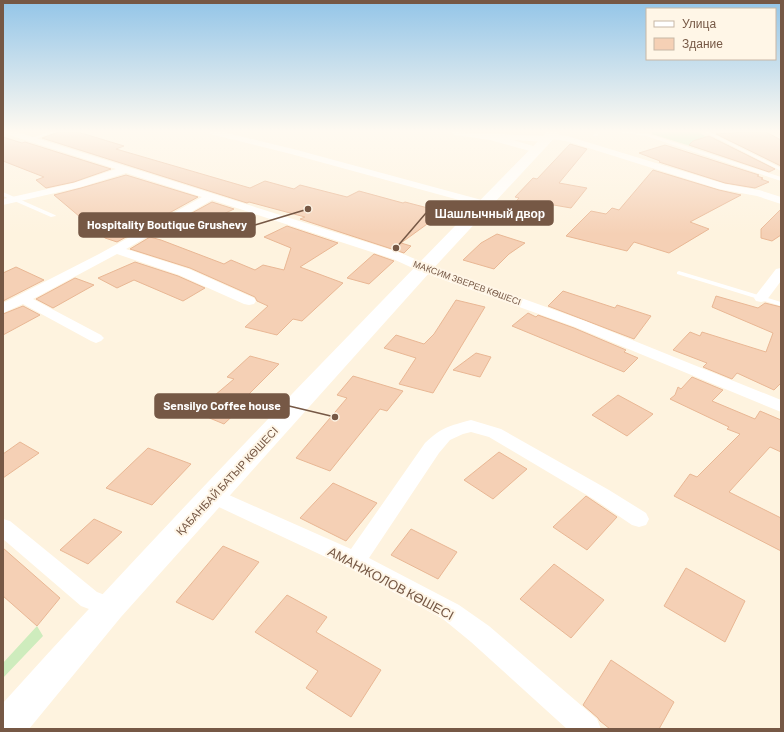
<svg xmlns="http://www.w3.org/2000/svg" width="784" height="732" font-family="Barlow,sans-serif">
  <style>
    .green { fill: #ceecbd }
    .building { fill: #f5d0b5; stroke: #e9b794 }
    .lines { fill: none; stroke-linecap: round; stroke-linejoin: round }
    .path { stroke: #dab498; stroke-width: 1.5; stroke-dasharray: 0.5 2; stroke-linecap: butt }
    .lane { fill: #fff; fill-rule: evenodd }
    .street { fill: #fff; fill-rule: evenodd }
    .secondary { fill: #fff; fill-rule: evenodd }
    .labels { text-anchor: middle; stroke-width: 4; stroke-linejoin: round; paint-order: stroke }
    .far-street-label { font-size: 9px; fill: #765845; stroke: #fff6e7 }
    .street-label { font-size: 11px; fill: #765845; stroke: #fff6e7 }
    .near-street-label { font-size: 13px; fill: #765845; stroke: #fff6e7 }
    .leader { fill: none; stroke: #765845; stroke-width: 1.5 }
    .callout-dot { fill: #765845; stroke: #fff6e7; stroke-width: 1.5 }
    .callout { fill: #765845; stroke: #765845; stroke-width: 1.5 }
    .callout-label { font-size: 12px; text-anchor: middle; font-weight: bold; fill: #fff }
  </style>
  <rect width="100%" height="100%" fill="#fef3df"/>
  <path class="green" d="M653,132H698L747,160L742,162L652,134Z
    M37,626L43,636L3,678V663Z"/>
  <path class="building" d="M59,132H78L124,146L116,149L250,188L265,181L294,189L300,185L347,197L359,191L403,203L405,202L428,208V210L441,214L401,243L411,246L404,253L300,219L305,217L249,202L247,203L42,138Z
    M744,132H766L781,140V166L716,134Z
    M709,136L775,169L769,172L689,145L693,141Z
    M3,137L22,143L25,142L111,169L74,182L46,188L36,180L44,177L3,161Z
    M570,144L587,149L559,183L587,188L571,208L542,203L534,214L509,209L519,198L515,197L533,178L537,179Z
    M665,145L759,175L757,176L763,178L761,179L769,182L755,188L725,183L659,162L660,161L639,153Z
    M653,170L719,190L741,195L690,222L709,229L669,253L634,242L627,251L566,236L591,211L606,214L612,208L619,210Z
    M126,175L198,197L117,242L105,238L54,195L81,188Z
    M212,202L234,209L209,221L190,214Z
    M781,209V235L772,241L761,238V229Z
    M287,226L338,243L300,267L343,283L302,321L293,319L277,335L245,327L268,306L257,301L255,297L190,268L130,249L150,237L161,240L224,264L231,260L255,270L263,265L284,270L291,248L264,237Z
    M497,234L525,243L509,254L494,269L463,260L481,243Z
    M374,254L394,261L369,284L347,278Z
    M135,262L178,276L205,288L183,301L134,280L117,288L98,278Z
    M16,267L44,280L3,301V273Z
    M75,278L94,285L53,308L36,299Z
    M563,291L615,308L617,305L651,316L634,339L548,306Z
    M716,296L758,308L765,303L781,307V383L774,390L737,373L732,379L703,367L707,363L673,350L690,332L700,336L702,332L766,352L773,333L712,307Z
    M456,300L485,307L433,393L399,384L416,358L384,348L396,335L424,344L434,334Z
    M23,306L40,315L3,335V314Z
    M528,313L536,317L538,315L574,328L626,350L624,352L638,358L624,372L512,326Z
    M476,353L491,357L480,377L453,370Z
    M250,356L279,364L240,403L244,405L224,424L195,412L234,379L227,377Z
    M353,376L403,391L387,411L380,409L330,471L296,458L347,398L337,395Z
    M692,377L723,390L712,401L755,419L760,411L781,420V452L770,447L729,492L781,518V551L674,496L690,474L697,477L740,434L727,429L729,427L670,399L675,395L678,387L681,389Z
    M618,395L653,414L627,436L592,415Z
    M20,442L39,453L3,478V454Z
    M148,448L191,464L152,505L106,488Z
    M499,452L527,469L493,499L464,480Z
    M333,483L377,503L346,541L300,518Z
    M586,496L617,517L587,550L553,527Z
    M94,519L122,532L88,564L60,550Z
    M411,529L457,552L438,579L391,555Z
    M223,546L259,562L213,620L176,602Z
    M3,548L60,598L37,626L3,596Z
    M554,564L604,600L571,638L520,599Z
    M686,568L745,601L725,642L664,606Z
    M287,595L327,617L316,632L381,670L351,717L306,688L318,671L255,632Z
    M611,660L674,702L659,729H610L600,721L598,718L583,705Z"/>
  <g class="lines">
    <path class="path" d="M775,132L781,135"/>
    <path class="lane" d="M49,132H55L32,140L28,139Z
      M596,132H600L597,136H593V135Z
      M618,132H630L649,134L781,177V181L646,136Z
      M705,132H710L781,168V171Z
      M3,192L55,215L56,216L51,217L3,196Z
      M679,271L781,302V306L677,274V272Z"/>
    <path class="street" d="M5,132H17L401,253L429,265L585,321L781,400V412L575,327L419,271L393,259L212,200L126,249L189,269L254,298L256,301L254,304L249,305L244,304L179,275L117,254L33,299L101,335L104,338L101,341L96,343L91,341L23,304L3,313V303L99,254L202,197L126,173L81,187L3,205V199L74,183L116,169L6,134Z
      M209,132H223L297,150L489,202L490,204L489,206H481L291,154L210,134Z
      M451,132L546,136L550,133L567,136L725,184L759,190L781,197V204L757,196L719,189L566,141L551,139L547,142L513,140L540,148L542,150L537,153L490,140L455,135Z
      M781,268V281L766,301L761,302L756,301L754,298L756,295L776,269Z
      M471,420L501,429L609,490L646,513L649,519L646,525L639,527L632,525L595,500L489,437L471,432L463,434L450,440L439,453L369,558L459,605L489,626L597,719L601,729H567L471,642L443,619L347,567L206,501L203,496L206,491L213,488L220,491L351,549L425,443C442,427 449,426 471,420Z
      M3,519L10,521L97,592L118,600L122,607L118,614L110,617L81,606L3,539Z"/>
    <path class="secondary" d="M547,132H560L430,272L121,617L29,729H3V703C179,508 363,320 547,132Z"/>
  </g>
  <linearGradient id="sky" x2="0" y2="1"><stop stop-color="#93c5e8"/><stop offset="0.56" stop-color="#fffaf1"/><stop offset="1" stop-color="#fffaf1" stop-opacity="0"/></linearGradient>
  <rect width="784" height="234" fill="url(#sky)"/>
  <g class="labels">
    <g class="far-street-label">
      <text transform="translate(467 283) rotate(20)" y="3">МАКСИМ ЗВЕРЕВ КӨШЕСІ</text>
    </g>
    <g class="street-label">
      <text transform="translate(227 481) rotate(-47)" y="4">ҚАБАНБАЙ БАТЫР КӨШЕСІ</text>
    </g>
    <g class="near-street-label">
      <text transform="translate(391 583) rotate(28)" y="5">АМАНЖОЛОВ КӨШЕСІ</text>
    </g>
  </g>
  <path class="leader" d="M396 248L426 213M308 209L255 225M335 417L289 406"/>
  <g class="callout-dot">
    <circle cx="396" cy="248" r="4"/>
    <circle cx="308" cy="209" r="4"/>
    <circle cx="335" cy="417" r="4"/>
  </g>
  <g class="callout">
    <rect x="426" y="201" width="127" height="24" rx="4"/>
    <rect x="79" y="213" width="176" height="24" rx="4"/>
    <rect x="155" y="394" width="134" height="24" rx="4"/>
  </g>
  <g class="callout-label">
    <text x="490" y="218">Шашлычный двор</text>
    <text x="167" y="229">Hospitality Boutique Grushevy</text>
    <text x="222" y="410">Sensilyo Coffee house</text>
  </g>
  <rect width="784" height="732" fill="none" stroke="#765845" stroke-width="8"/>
  <rect x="646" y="8" width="130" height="52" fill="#fff6e7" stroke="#c8b7a6"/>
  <rect x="654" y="21" width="20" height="6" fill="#ffffff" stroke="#c8b7a6"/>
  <text x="682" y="28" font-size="12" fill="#765845">Улица</text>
  <rect x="654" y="38" width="20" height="12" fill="#f5d0b5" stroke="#c8b7a6"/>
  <text x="682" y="48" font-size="12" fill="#765845">Здание</text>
</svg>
